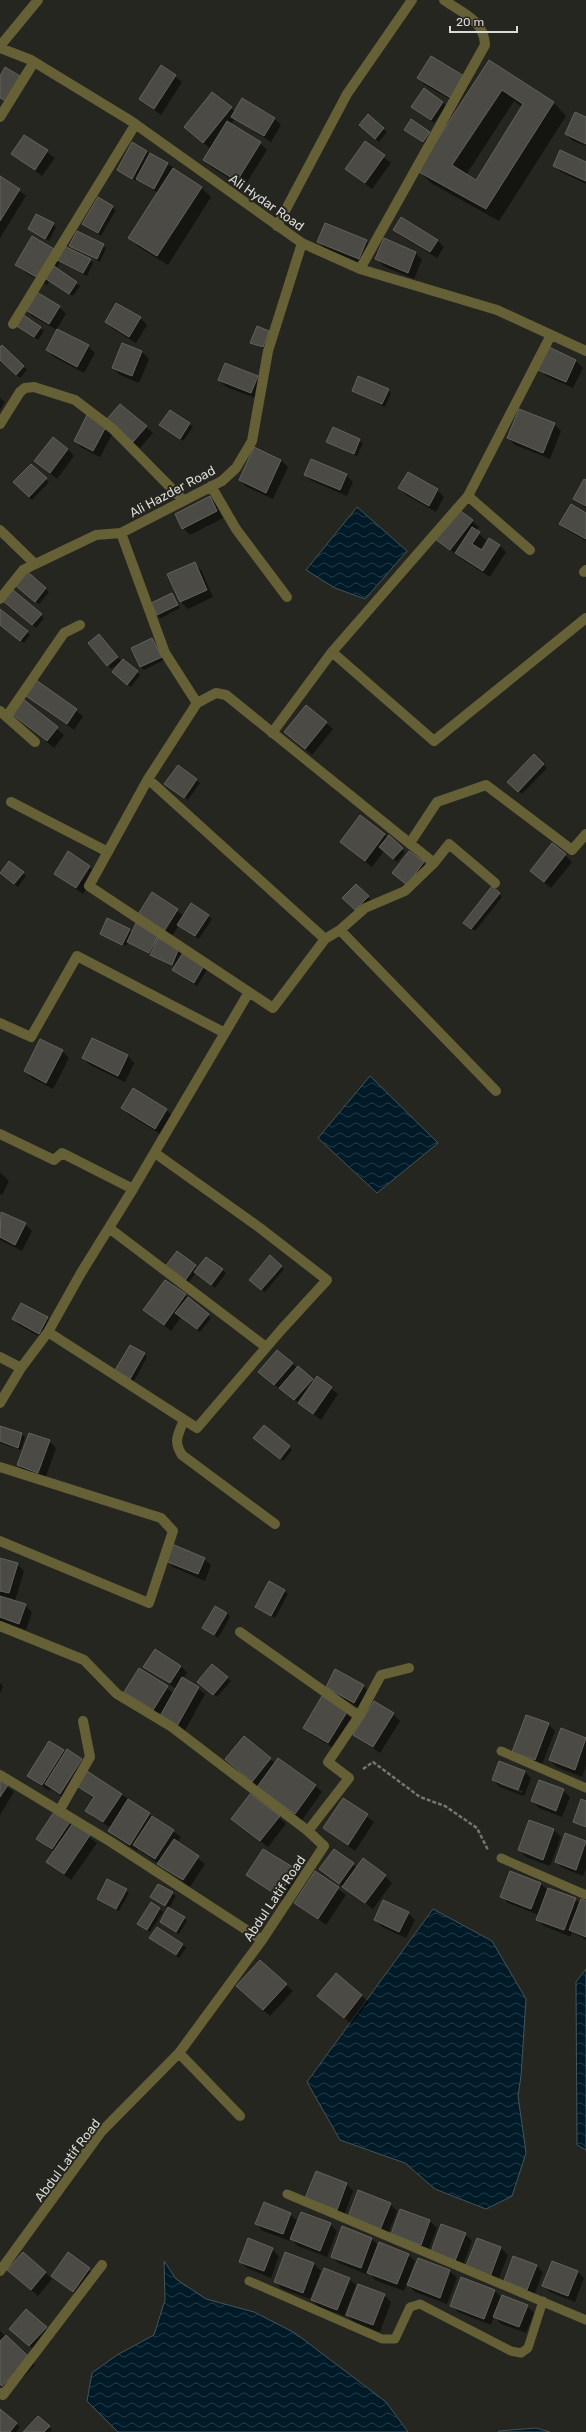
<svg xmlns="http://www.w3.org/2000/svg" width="586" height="2432" font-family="Rubik,sans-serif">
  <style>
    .water { fill: url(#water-waves); stroke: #42545c }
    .shadow { fill: #0007; fill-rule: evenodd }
    .building { fill: #4b4a44; stroke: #63625c; fill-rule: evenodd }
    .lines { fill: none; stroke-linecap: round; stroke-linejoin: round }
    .path { stroke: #767571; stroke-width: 2.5; stroke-dasharray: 4 2; stroke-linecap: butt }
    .service { stroke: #666037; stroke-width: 9 }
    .minor { stroke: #666037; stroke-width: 10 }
    .labels { text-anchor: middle; stroke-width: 4; stroke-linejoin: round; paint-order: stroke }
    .street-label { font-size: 13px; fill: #dbdad7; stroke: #262620 }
  </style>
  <defs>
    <pattern id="water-waves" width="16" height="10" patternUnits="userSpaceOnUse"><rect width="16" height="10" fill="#001a28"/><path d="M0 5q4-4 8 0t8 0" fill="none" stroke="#253b46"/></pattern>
  </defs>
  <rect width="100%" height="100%" fill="#262620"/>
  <path class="water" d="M357,507L407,551L365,599L335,588L306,570Z
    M370,1076L438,1143L377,1193L318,1138Z
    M433,1909L492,1941L526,1999L521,2076L518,2096L526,2153L512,2196L486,2209L435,2189L405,2163L340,2140L307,2082Z
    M586,1969V2150L577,2145L576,1982Z
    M164,2261L176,2279L206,2299L254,2312L295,2333L386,2402L408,2432H118L87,2401L92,2373L117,2355L154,2335L165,2300Z
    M536,2428L550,2432H498L499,2431Z"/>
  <path class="shadow" d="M490,61L554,103L566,116L499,221L431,183L418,170ZM514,101L522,107L476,181L466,175Z
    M161,66L182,82L161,115L140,99Z
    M464,77L470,84L458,104L425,85L418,78Z
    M443,102L446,106L434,123L412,106Z
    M231,108L235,112L274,118L281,125L271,142L235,119L230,124L260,143L267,150L244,187L211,167L204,160L211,149L192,134Z
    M368,116L387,132L379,142L363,128Z
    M586,118V146L573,141L566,134Z
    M405,130L429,133L432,136L426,145Z
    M24,136L55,158L42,176L13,154Z
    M365,142L391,163L372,189L346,169Z
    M132,144L168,164L201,187L211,197L168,265L139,247L130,238L158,193L137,179L136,181L118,170Z
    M586,163V184L561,172L554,165Z
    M0,177L26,196L0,238Z
    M98,199L116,210L101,236L83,224Z
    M53,224L56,227L49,241L29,229Z
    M395,230L437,240L444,247L437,258L401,236Z
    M385,240L416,253L422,260L414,279L383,266L377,259Z
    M366,241L373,248L366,265L325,249L319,242Z
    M103,245L106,248L100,262L71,246Z
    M56,251L90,260L93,263L87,276L60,262L56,269L80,286L73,296L49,281L47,285L23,271L16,265Z
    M35,293L59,307L66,314L56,330L88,346L95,353L84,373L54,357L47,350L57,330L32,316L25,309Z
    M140,318L147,325L136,343L113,329L106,322Z
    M16,324L40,328L44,331L38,340Z
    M268,332L272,335L266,350L252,343Z
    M123,344L142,352L149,359L139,383L120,375L113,368Z
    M2,346L27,370L20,378L0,359V349Z
    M549,349L576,361L583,368L573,388L546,376L540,369Z
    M258,377L264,383L258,399L226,387L219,380Z
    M388,390L391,393L385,407L353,391Z
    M0,398L5,402L0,410Z
    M170,411L193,427L183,441L164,428Z
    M88,416L113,433L100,457L82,448L75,441Z
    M554,424L561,431L550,459L515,445L508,438Z
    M114,427H146L153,433L140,448Z
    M333,428L363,443L357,456L327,442Z
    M254,448L281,460L288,467L273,499L247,487L240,480Z
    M68,449L74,456L57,479L36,461Z
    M31,465L49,482L32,500L14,482Z
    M408,473L437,490L444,497L436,512L406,495L399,488Z
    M305,475H346L353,482L347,496L312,481Z
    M586,481V508L574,498Z
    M209,498L216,504L223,518L190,535L183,528Z
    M586,515V541L567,530L561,523Z
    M472,521L479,527L476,531L486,540L480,550L482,551L499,545L506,552L490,577L463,560L437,539Z
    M194,564L201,570L213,597L188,609L181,602L169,575Z
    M28,574L49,592L39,604L20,589Z
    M172,594L180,608L161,618L157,615Z
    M8,604L41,615L44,618L36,628Z
    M0,610L30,635L24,643L0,624Z
    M102,638L121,661L111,669L89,644Z
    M152,639L164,660L144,670L141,667Z
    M123,660L140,675L131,687L117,675Z
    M37,682L83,716L74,730L27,695Z
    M23,701L64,735L54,748L13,714Z
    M306,706L333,729L312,755L285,732Z
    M534,756L547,768L522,794L509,782Z
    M178,767L200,783L188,800L169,787Z
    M361,816L405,852L397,862L384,851L372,867L341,842Z
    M409,852L427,866L411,887Z
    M68,853L97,873L83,894L55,874Z
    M565,855L572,862L551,888L531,871Z
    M9,862L26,876L18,887L0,872Z
    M356,885L371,900L359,913L344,898Z
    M152,893L184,916L191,905L208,916L212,919L199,939L179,925L170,939L145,923Z
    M499,893L502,897L475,931L468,926Z
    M137,925L208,968L197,986L177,973L173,970L175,967L128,942L126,946L101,934L129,930L133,933Z
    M92,1039L128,1056L134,1063L125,1082L90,1065L83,1058Z
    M62,1051L69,1058L53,1089L32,1078L25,1071Z
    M122,1108L166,1110L173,1116L162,1135L129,1115Z
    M0,1172L9,1181L2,1195L0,1194Z
    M2,1213L25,1224L32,1231L22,1251L0,1240Z
    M177,1253L198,1269L207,1258L226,1273L215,1288L196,1273L187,1284L166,1268Z
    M281,1266L284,1269L265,1292L253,1283Z
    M185,1295L211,1318L200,1332L181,1317L171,1331L145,1310Z
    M48,1318L54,1325L46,1340L20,1326L13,1319Z
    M277,1351L314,1382L317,1377L338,1394L321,1420L266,1378Z
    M144,1354L147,1357L134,1381L120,1373Z
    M0,1427L22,1434L25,1437L21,1450L0,1443Z
    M49,1441L56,1448L45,1479L25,1472L18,1465Z
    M258,1441L289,1447L292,1450L283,1461Z
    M0,1559L17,1564L24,1571L15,1601L25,1605L32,1612L26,1630L0,1621Z
    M204,1559L211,1565L205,1581L173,1567L166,1561Z
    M285,1591L288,1594L275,1618L256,1607Z
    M227,1613L230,1617L218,1638L204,1628Z
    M212,1665L231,1681L217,1697L202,1685Z
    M145,1666H181L187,1673L183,1679L198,1688L205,1694L184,1732L132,1698L125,1692L139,1669L174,1693L176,1689Z
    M0,1683L3,1686L0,1694Z
    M363,1686L370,1693L361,1709L334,1694L327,1687Z
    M346,1713L353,1720L335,1749L311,1734L304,1728Z
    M393,1714L400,1721L380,1753L354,1735Z
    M548,1724L555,1731L541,1767L520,1758Z
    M562,1730L586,1739V1766L582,1777L557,1767L550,1760Z
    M244,1737L275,1763L315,1785L322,1792L302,1820L265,1794L226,1759Z
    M63,1751L82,1760L88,1766L80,1779L121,1794L181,1837L177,1843L205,1864L190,1887L138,1849L137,1851L116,1837L109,1830L111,1828L93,1817L86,1811L94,1799L77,1785L67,1800L50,1789L49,1791L28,1775Z
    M525,1772L531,1778L524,1796L500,1787L493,1780ZM500,1782L523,1791L522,1793L500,1785Z
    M0,1781L14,1792L0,1815Z
    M563,1790L570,1797L562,1817L539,1808L532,1801Z
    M343,1799L374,1822L355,1851L324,1828Z
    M586,1802V1828L574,1821Z
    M279,1817L286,1824L268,1847L232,1819Z
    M530,1821L554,1830L561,1837L550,1866L526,1857L519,1850Z
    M69,1823L97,1843L71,1880L47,1862L54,1852L37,1839Z
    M566,1835L586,1842V1868L583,1876L563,1868L556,1862Z
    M334,1850L357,1868L385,1876L392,1883L373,1909L320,1869Z
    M295,1870L302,1877L285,1902L248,1875Z
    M316,1872L346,1895L326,1925L296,1903Z
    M511,1872L541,1884L548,1891L575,1899L580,1904L586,1902V1940L572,1932L571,1937L544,1926L537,1919L539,1915L508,1903L502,1896Z
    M158,1885L176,1896L169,1909L187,1921L179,1934L161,1922L169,1909L151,1897Z
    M126,1890L129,1893L119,1911L98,1898Z
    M151,1903L163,1912L150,1932L138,1924Z
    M408,1913L415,1920L406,1938L382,1927L375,1920Z
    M151,1938L183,1944L186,1948L179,1958Z
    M336,1975L369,2002L351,2024L318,1996Z
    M286,1985L293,1991L270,2016L244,1993Z
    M347,2184L353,2191L344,2216L313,2205Z
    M390,2204L397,2211L387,2236L356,2224Z
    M401,2210L430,2221L437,2228L428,2251L399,2240Z
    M290,2214L298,2222L330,2224L337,2231L327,2257L298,2246L290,2238V2241L263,2231L256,2224Z
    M343,2228L372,2239L379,2246L408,2255L415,2261L404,2291L375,2280L368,2272V2275L339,2263L332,2257Z
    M465,2234L472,2241L462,2268L439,2259Z
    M478,2239L501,2248L508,2255L497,2283L467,2267Z
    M272,2249L279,2256L271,2278L247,2268L240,2262Z
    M23,2253L52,2279L38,2296L9,2270Z
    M286,2253L314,2264L321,2271L310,2299L282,2289L275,2282Z
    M68,2254L96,2276L80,2298L52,2276Z
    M418,2259L450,2271L457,2278L447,2304L415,2292L408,2285Z
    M537,2266L543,2272L534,2296L512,2288Z
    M577,2271L584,2278L575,2302L550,2292L544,2286Z
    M462,2278L495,2291L502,2298L527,2306L534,2313L526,2333L501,2324L494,2316L491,2325L458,2312L452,2305Z
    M349,2279L356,2285L344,2316L319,2307L312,2300Z
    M384,2295L391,2302L380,2332L354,2322L347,2315Z
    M26,2311L53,2335L37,2352L17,2335Z
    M0,2331L35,2365L9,2392L0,2383Z
    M0,2410L20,2427L16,2432H0Z
    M38,2417L52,2430L50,2432H25Z"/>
  <path class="building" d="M431,56L464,76L451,98L417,78Z
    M489,60L554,102L486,209L417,171ZM502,90L523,104L476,180L452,165Z
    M161,65L176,75L154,109L139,99Z
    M5,67L20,76L6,101L0,98V76Z
    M424,88L443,102L431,120L411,107Z
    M212,92L232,107L203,143L184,127Z
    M242,98L275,118L264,136L231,117Z
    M575,112L586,117V144L565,134Z
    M368,114L384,128L375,139L359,125Z
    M411,119L430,132L423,142L404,130Z
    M227,121L261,142L237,181L203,160Z
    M24,135L48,150L35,170L11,154Z
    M365,141L385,155L365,183L345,169Z
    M132,142L147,151L132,179L117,170Z
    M560,150L586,162V181L553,166Z
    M150,153L168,163L154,189L136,179Z
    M173,168L202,187L157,256L128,238Z
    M0,176L20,189L0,221Z
    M98,197L113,206L98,233L82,224Z
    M36,214L54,223L45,239L28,229Z
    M401,217L438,240L430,252L393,230Z
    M325,223L367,240L359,259L317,242Z
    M77,231L104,244L97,259L69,246Z
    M32,236L56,250L40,279L15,265Z
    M384,238L416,252L408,273L375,259Z
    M64,246L91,259L83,273L57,260Z
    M51,264L77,282L69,294L43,277Z
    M35,291L60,306L49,324L24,309Z
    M116,303L141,317L129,337L105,322Z
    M22,314L41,327L34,337L15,325Z
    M257,326L269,331L263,347L250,343Z
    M57,329L89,345L77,367L46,350Z
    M122,343L142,351L132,376L112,368Z
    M2,345L24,366L16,375L0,360V347Z
    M549,347L576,360L566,382L538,370Z
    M225,363L258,376L251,393L218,380Z
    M358,376L389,389L382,404L352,391Z
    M120,404L147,426L133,442L106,420Z
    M519,409L555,423L543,453L507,438Z
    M170,410L190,423L180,439L159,425Z
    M87,415L107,425L93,451L74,441Z
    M333,427L360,439L354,454L326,442Z
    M53,437L68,449L50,473L34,461Z
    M254,447L281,460L266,493L239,480Z
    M311,459L347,474L340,490L304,475Z
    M31,464L47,478L29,497L13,482Z
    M408,472L438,489L429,506L398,488Z
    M584,479L586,480V506L573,499Z
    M210,496L217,511L182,529L175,514Z
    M571,504L586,513V539L559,524Z
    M458,509L473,520L450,550L435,539Z
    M472,527L480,532L472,544L482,550L489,538L500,545L483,571L455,553Z
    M195,562L207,590L180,602L167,574Z
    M28,572L46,588L35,602L16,586Z
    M13,590L42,614L32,625L3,601Z
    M172,593L178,605L157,615L151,603Z
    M0,609L28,631L20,641L0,625Z
    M99,634L118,657L107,666L88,643Z
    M152,638L162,657L140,667L131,648Z
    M123,659L138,671L127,685L112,672Z
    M36,680L77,709L67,724L26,696Z
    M23,699L58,727L47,741L12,714Z
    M306,705L327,722L305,749L284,732Z
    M534,754L544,764L518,792L507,782Z
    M178,765L197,779L184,798L164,784Z
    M360,815L385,834L365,861L340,842Z
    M389,835L403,848L393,859L379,847Z
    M552,843L566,854L544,882L530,871Z
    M68,851L90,866L76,888L54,874Z
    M409,851L424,862L407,885L392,873Z
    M9,861L24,872L14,884L0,873Z
    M356,884L369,896L355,910L342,898Z
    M492,886L500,893L471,929L463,923Z
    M152,892L178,909L163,933L137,916Z
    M191,903L209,915L195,936L177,925Z
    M107,918L130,929L122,945L100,934Z
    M136,923L159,934L149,953L127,942Z
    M158,938L179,948L172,965L150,955Z
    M184,951L205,964L194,983L172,970Z
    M92,1038L128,1055L118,1076L82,1058Z
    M40,1039L63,1050L46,1083L24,1071Z
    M133,1088L167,1109L155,1129L121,1108Z
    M1,1212L26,1223L15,1245L0,1237Z
    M177,1251L196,1265L184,1282L164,1268Z
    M270,1255L282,1266L261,1290L249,1280Z
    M206,1257L223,1269L211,1285L194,1272Z
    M165,1280L186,1294L164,1325L143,1310Z
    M188,1297L209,1314L197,1329L175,1313Z
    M21,1303L48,1317L39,1334L12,1319Z
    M130,1345L145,1353L130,1379L115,1370Z
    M277,1350L293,1363L274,1385L258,1372Z
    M298,1366L313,1379L294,1400L279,1388Z
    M317,1376L332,1387L313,1414L298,1403Z
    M264,1425L290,1446L280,1459L253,1438Z
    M0,1426L22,1433L18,1448L0,1441Z
    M29,1433L50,1440L38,1473L17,1465Z
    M172,1544L205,1558L198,1574L165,1561Z
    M0,1558L18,1563L9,1593L0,1591Z
    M269,1581L285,1590L271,1616L255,1607Z
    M0,1596L26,1604L19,1624L0,1617Z
    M215,1606L227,1613L214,1635L202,1628Z
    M155,1649L181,1666L170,1683L143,1667Z
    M212,1664L228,1677L213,1695L197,1682Z
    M139,1668L168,1686L153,1710L124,1692Z
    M335,1669L364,1685L354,1703L326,1687Z
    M182,1677L199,1687L177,1726L160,1716Z
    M322,1696L347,1712L328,1743L303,1728Z
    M374,1701L394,1713L373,1747L353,1735Z
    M526,1715L549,1723L535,1760L512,1752Z
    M561,1728L586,1738L575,1770L549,1760Z
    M244,1736L271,1758L252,1782L225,1759Z
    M49,1741L64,1750L42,1785L27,1776Z
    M67,1749L82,1759L60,1794L45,1784Z
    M278,1758L316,1785L295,1814L257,1787Z
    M499,1761L525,1771L518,1790L492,1780Z
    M87,1771L122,1794L103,1822L85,1811L94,1797L77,1786Z
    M0,1780L8,1785L0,1797Z
    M539,1780L564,1789L556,1811L531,1801Z
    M250,1794L280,1816L260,1841L231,1819Z
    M343,1798L368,1814L348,1845L323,1828Z
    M128,1799L150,1813L130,1845L108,1831Z
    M581,1799L586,1801V1827L573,1822Z
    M54,1812L70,1822L52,1849L36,1839Z
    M152,1816L174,1830L155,1859L133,1845Z
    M529,1820L554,1829L543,1860L518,1850Z
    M73,1823L90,1835L64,1874L46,1862Z
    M565,1833L586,1841L576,1870L555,1862Z
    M174,1839L199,1856L183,1880L157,1864Z
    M263,1849L296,1869L278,1896L246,1875Z
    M334,1849L354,1863L339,1884L319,1869Z
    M363,1858L386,1875L365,1903L342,1887Z
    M315,1871L339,1887L318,1919L294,1903Z
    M510,1871L541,1883L531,1909L500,1897Z
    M107,1879L127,1889L116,1909L97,1899Z
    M158,1884L173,1892L165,1906L150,1897Z
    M548,1888L576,1898L564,1930L536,1920Z
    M581,1899L586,1901V1937L569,1930Z
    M383,1900L409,1912L399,1932L374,1920Z
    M151,1902L160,1908L147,1930L137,1924Z
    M168,1907L185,1917L176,1932L160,1922Z
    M157,1927L183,1944L176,1955L149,1938Z
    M260,1960L287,1984L263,2010L236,1986Z
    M336,1973L362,1995L344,2018L317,1996Z
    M316,2171L347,2183L337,2210L305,2198Z
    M358,2190L391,2203L380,2230L348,2217Z
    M264,2202L291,2213L283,2234L255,2224Z
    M400,2209L430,2220L421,2245L391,2234Z
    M301,2212L331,2223L320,2251L290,2239Z
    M441,2224L466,2233L455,2261L431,2252Z
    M342,2226L372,2238L361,2268L331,2257Z
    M248,2238L273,2248L264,2271L239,2262Z
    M477,2238L501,2247L490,2277L465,2268Z
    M379,2242L409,2254L397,2284L367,2273Z
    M23,2252L46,2272L31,2290L7,2270Z
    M68,2252L90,2268L73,2292L51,2276Z
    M285,2252L314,2263L303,2293L274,2282Z
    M513,2256L537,2265L527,2290L504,2281Z
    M418,2258L450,2270L440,2298L407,2285Z
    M552,2261L578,2271L568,2296L542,2286Z
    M324,2268L350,2278L337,2310L311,2300Z
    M461,2277L495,2290L484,2319L450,2306Z
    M358,2284L385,2294L373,2325L346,2315Z
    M502,2295L528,2305L519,2327L493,2317Z
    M26,2309L47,2327L29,2346L9,2329Z
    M6,2335L29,2357L2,2386L0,2384V2341Z
    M0,2409L17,2423L10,2432H0Z
    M38,2416L50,2426L44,2432H23Z"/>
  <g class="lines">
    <path class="path" d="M363,1769L373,1762L420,1797L445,1806L477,1828L488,1850"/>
    <path class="service" d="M501,1751L586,1788
      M501,1858L586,1895
      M287,2194L586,2320
      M249,2281L382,2339H395L410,2307L420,2304L511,2351L521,2353L528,2348L543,2301"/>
    <path class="minor" d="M0,46L38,0
      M0,48L31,60L131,121L302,243L360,269L497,310L586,351
      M0,117L34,62
      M277,226L347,94L412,0
      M360,269L485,45C484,20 462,13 444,0
      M13,324L135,125
      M0,424L20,392L25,388L34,387L75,400L113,429L183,500
      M211,486L236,529L287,597
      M468,496L530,550
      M0,530L35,564
      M121,533L165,653L197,703L216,693L226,695L434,863L405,891L365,908L340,930L325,939L273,1008L89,886L148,779L197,703
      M584,572L586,570
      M0,599L23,570L96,535L121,533L222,481L236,468L252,441L268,351L302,243
      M332,652L434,741L586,618
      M0,711L35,742
      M7,716L64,633L80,625
      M272,733L332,652L468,496L551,335
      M148,779L325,939
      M11,802L108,852
      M410,843L437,802L486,785L572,850L586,834
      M434,863L449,844L495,883
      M340,930L496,1091
      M0,1023L31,1037L77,956L225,1033
      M0,1134L54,1160L62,1153L133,1189
      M109,1228L266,1347
      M48,1332L197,1428L282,1329L327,1280L260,1228L155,1153
      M0,1357L21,1368L0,1403
      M21,1368L48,1332L81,1273L133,1189L249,992
      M184,1420C178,1435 173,1441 182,1455L275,1524
      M0,1467L161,1518L173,1531L149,1603L0,1541
      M0,1626L84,1660L117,1694L172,1727L308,1831L324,1846L262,1940L179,2053L101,2132L0,2271
      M240,1632L359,1716
      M0,1775L111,1842L262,1940
      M59,1811L90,1757L83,1721
      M308,1831L349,1778L328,1762L359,1716L381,1675L409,1668
      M179,2053L240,2116
      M0,2393L3,2395L102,2265"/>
  </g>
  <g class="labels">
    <g class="street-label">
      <text transform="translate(267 202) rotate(35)" y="5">Ali Hydar Road</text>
      <text transform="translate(172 491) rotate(-28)" y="5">Ali Hazder Road</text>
      <text transform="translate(274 1898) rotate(-56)" y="5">Abdul Latif Road</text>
      <text transform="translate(67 2160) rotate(-53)" y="5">Abdul Latif Road</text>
    </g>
  </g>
  <path d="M450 26v6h67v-6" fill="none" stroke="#dbdad7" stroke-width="2"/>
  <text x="456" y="26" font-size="12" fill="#dbdad7" stroke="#262620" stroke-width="3" paint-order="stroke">20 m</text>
</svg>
